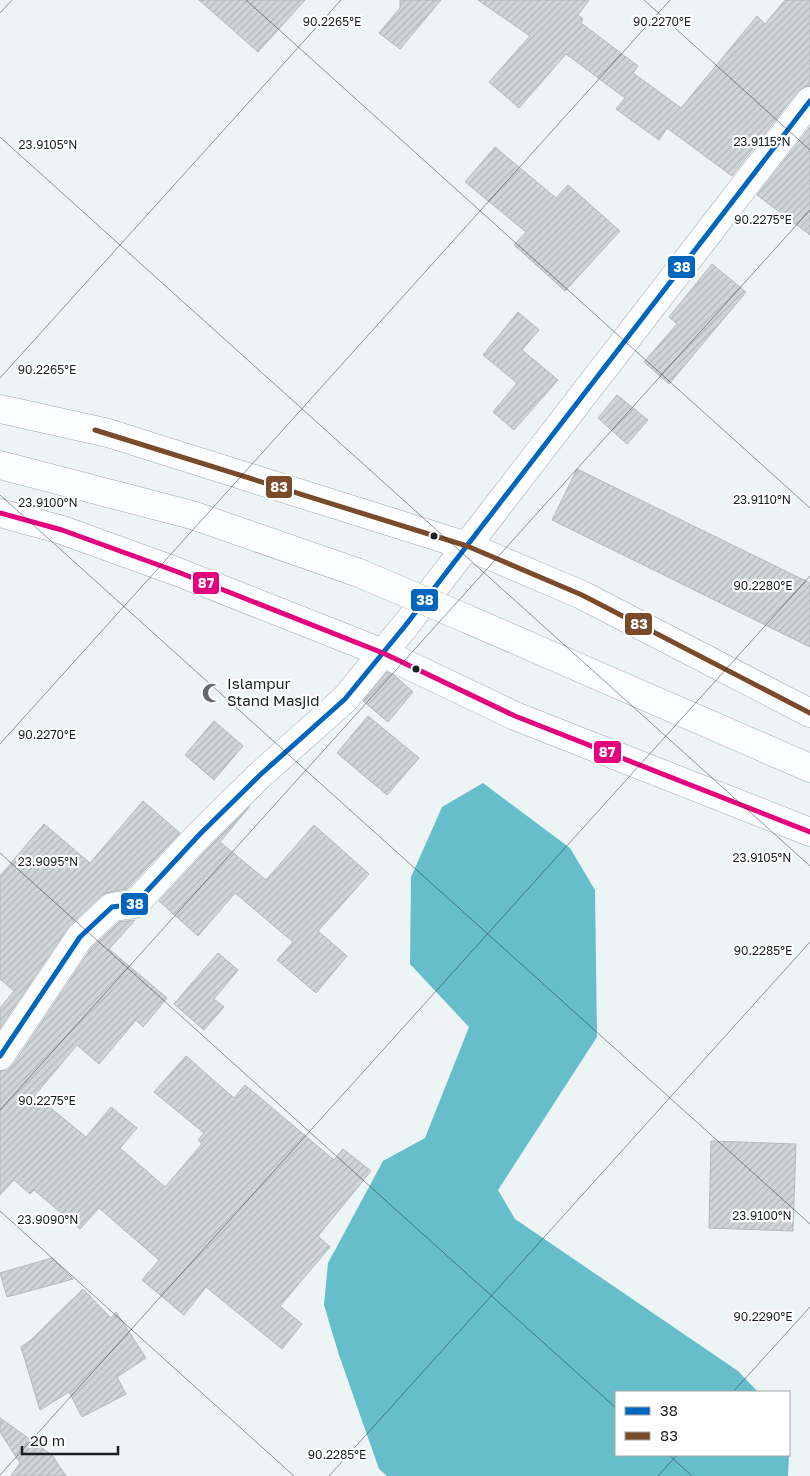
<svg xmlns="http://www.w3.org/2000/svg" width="810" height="1476" font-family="'Golos Text',sans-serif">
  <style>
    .water { fill: #66beca }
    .building { fill: url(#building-hatch); stroke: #b4babb }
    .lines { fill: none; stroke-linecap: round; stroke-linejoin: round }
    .minor-casing { stroke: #a2a8a9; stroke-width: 29 }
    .highway-casing { stroke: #a2a8a9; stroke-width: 29 }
    .minor { stroke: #fcfdfe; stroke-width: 28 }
    .highway { stroke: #fcfdfe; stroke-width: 28 }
    .highway-bridge-casing { stroke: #a2a8a9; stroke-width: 29; stroke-linecap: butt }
    .highway-bridge { stroke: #fcfdfe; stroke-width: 28 }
    .bus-1-casing { stroke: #fff; stroke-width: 9 }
    .bus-2-casing { stroke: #fff; stroke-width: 9 }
    .bus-3-casing { stroke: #fff; stroke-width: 9 }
    .bus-1 { stroke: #0065bd; stroke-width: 5 }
    .bus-2 { stroke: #7a4b2a; stroke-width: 5 }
    .bus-3 { stroke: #e5007d; stroke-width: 5 }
    .ticks { fill: none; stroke: #1b2021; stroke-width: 1; stroke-opacity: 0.45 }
    .bus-dot { fill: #1b2021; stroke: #fff; stroke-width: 2 }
    .labels { text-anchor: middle; stroke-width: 4.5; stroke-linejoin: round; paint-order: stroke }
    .poi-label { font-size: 15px; fill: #1b2021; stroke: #fff; text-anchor: start }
    .ticks-label { font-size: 12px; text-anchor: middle; fill: #1b2021; stroke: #fff; stroke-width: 4.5; stroke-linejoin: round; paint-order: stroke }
    .line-badge { stroke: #fff; stroke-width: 2 }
    .badge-label { font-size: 14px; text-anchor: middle; font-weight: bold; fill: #fff }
  </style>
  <defs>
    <pattern id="building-hatch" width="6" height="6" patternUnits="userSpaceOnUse" patternTransform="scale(1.25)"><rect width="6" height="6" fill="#d0d6d7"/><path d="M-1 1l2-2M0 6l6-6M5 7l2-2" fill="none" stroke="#b2b7b8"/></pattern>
  </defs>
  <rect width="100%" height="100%" fill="#ecf4f5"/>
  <path class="water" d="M483,783L570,848L595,890L597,1037L498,1190L515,1219L738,1371L758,1392H616V1455H789L788,1476H387L379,1469L339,1355L324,1305L328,1263L383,1161L425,1138L469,1027L410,964L411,877L442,807Z"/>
  <path class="building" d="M199,0H305L258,52Z
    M400,0H441L400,49L379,33L400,8Z
    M478,0H589L578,15L583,19L581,23L638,66L633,73L681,108L757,16L765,24L785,0H810V86L804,87L798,91L732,176L667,128L659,140L616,109L625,98L566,54L519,108L489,82L530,36Z
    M810,127V235L757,195Z
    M495,147L556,198L568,185L620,231L565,291L514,245L526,232L465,182Z
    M712,264L746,292L669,384L644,362L677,324L669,317Z
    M518,312L539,330L522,350L558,380L514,430L493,412L517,383L483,355Z
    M617,395L648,420L627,444L598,418Z
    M577,469L810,583V647L552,520Z
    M387,672L395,676L413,692L388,722L363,701Z
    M368,716L419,758L387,795L337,753Z
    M214,721L243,746L214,780L185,755Z
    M143,801L180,833L127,889L110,892L102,895L69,926L0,1028V1008L14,991L0,979V876L44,824L90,863Z
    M250,806L220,842L266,880L314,825L369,874L318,931L347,956L316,993L277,960L293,942L235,893L198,936L159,901L211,845Z
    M135,920L109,949L167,998L143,1027L136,1020L99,1064L77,1045L35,1095L86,1137L111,1107L137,1128L120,1148L165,1187L202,1144L198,1140L204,1133L154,1092L186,1056L234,1098L245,1085L334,1160L343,1149L371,1171L318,1236L330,1247L280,1306L302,1324L282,1349L206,1287L184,1315L142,1280L159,1260L99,1208L80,1229L34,1190L30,1194L14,1180L0,1195V1071L7,1070L13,1065L92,947L119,922Z
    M218,953L238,970L214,999L224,1007L204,1030L174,1004Z
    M711,1141L796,1144L793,1231L709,1228Z
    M52,1258L73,1279L7,1297L0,1273Z
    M83,1289L111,1318L116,1312L146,1358L117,1377L126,1394L82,1417L69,1392L40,1410L21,1347L32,1339Z
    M0,1418L52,1455L66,1476H11L20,1463L0,1432Z"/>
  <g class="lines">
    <defs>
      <path id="minor" d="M0,1056L80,937L112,907L135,904L200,834L260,775L345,699L405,626L810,101"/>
      <path id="highway" d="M0,409L108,433L467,546L582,595L810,713
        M0,465L192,515L359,573
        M0,513L62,530L178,572L383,653L515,716L810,832
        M465,618L810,768"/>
    </defs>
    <use href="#minor" class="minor-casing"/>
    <use href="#highway" class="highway-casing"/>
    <use href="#minor" class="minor"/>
    <use href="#highway" class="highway"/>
    <defs>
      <path id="highway-bridge" d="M359,573L465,618"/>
    </defs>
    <use href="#highway-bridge" class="highway-bridge-casing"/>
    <use href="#highway-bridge" class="highway-bridge"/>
    <defs>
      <path id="bus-1" d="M0,1056L80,937L112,907L135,904L200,834L260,775L345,699L405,626L810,101"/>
      <path id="bus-2" d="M95,430L467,546L582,595L810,713"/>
      <path id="bus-3" d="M0,513L62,530L178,572L383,653L515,716L810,832"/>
    </defs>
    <use href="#bus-1" class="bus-1-casing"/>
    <use href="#bus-2" class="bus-2-casing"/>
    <use href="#bus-3" class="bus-3-casing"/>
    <use href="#bus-1" class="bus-1"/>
    <use href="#bus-2" class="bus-2"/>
    <use href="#bus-3" class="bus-3"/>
  </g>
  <path class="ticks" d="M246,0L810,508M644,0L810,150M0,13L12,0M0,137L810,866M0,378L341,0M0,495L810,1224M0,744L670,0M0,853L616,1408M0,1110L810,210M0,1211L294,1476M733,1392L810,1307M669,1455L692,1476M0,1475L810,576M329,1476L810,942M658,1476L677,1455"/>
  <defs>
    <symbol id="mosque-bare" viewBox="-9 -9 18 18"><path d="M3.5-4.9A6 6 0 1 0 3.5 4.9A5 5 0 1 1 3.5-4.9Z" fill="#646a6b" stroke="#fff" stroke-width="2.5" paint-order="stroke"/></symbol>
  </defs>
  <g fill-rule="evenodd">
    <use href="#mosque-bare" x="198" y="679" width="28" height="28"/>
  </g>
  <g class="bus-dot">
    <circle cx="434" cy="536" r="4.5"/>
    <circle cx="416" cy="669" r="4.5"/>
  </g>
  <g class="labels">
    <g class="poi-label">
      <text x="227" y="689">Islampur<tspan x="227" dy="17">Stand Masjid</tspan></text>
    </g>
  </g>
  <g class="ticks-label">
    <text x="332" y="26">90.2265°E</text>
    <text x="662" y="26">90.2270°E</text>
    <text x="762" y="146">23.9115°N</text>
    <text x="48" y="149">23.9105°N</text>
    <text x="763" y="224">90.2275°E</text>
    <text x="47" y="374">90.2265°E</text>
    <text x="762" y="504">23.9110°N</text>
    <text x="48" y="507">23.9100°N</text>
    <text x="763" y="590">90.2280°E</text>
    <text x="47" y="739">90.2270°E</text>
    <text x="762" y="862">23.9105°N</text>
    <text x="48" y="866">23.9095°N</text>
    <text x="763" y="955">90.2285°E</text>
    <text x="47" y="1105">90.2275°E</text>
    <text x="762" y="1220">23.9100°N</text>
    <text x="48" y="1224">23.9090°N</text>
    <text x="763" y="1321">90.2290°E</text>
    <text x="337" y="1459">90.2285°E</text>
  </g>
  <g class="line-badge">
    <rect x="667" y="255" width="29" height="24" rx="5" fill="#0065bd"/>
    <rect x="265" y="475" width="28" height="24" rx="5" fill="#7a4b2a"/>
    <rect x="192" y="571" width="28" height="24" rx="5" fill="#e5007d"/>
    <rect x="410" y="588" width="29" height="24" rx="5" fill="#0065bd"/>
    <rect x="624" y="612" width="29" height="24" rx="5" fill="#7a4b2a"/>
    <rect x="593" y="740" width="29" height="24" rx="5" fill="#e5007d"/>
    <rect x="120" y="892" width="29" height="24" rx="5" fill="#0065bd"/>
  </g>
  <g class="badge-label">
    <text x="682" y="272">38</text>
    <text x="279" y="492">83</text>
    <text x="206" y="588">87</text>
    <text x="425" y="605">38</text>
    <text x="639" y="629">83</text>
    <text x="607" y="757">87</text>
    <text x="135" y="909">38</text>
  </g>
  <rect x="615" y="1391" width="175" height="65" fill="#ffffff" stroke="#a4a6a6"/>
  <rect x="625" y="1407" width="25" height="8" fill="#0065bd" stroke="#a4a6a6"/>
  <text x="660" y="1416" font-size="15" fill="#1b2021">38</text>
  <rect x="625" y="1432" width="25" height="8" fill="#7a4b2a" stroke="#a4a6a6"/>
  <text x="660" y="1441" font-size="15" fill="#1b2021">83</text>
  <path d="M22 1446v8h96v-8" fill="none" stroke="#1b2021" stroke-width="2.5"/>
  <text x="30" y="1446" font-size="15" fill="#1b2021" stroke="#ffffff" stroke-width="4" paint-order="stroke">20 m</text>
</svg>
